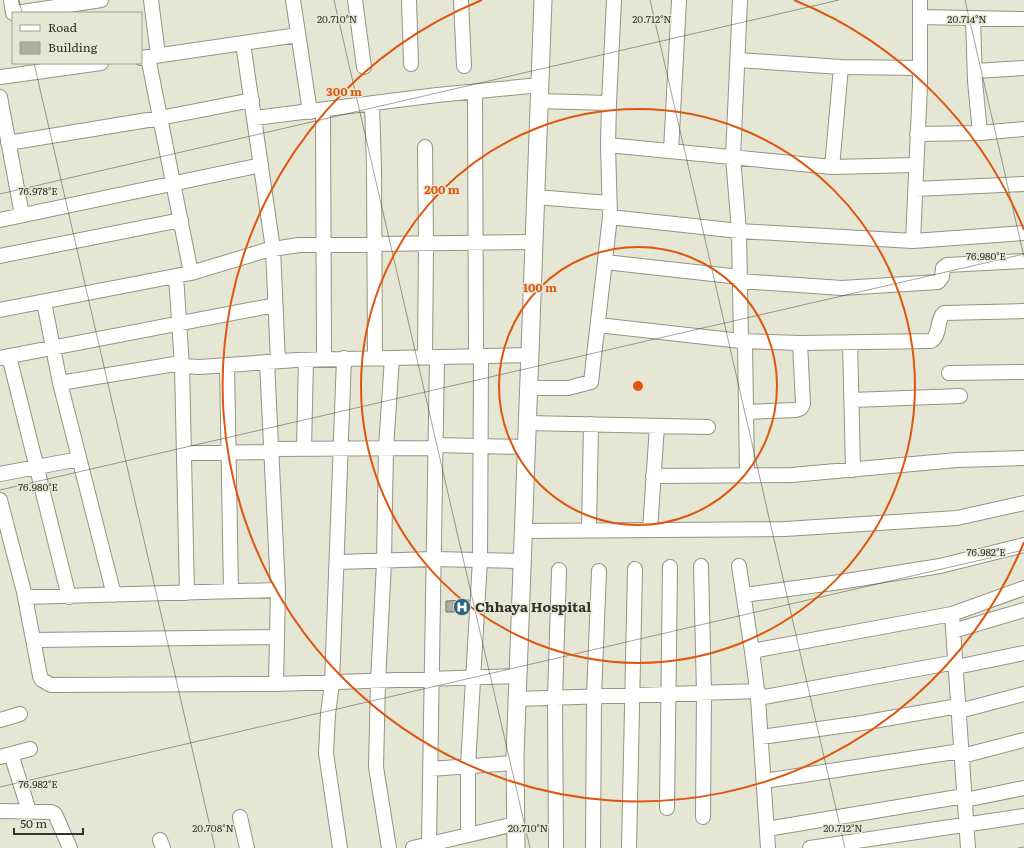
<svg xmlns="http://www.w3.org/2000/svg" width="1024" height="848" font-family="Literata,serif">
  <style>
    .building { fill: #adae9b; stroke: #727361 }
    .lines { fill: none; stroke-linecap: round; stroke-linejoin: round }
    .minor-casing { stroke: #949482; stroke-width: 16 }
    .major-casing { stroke: #949482; stroke-width: 19 }
    .minor { stroke: #fff; stroke-width: 14 }
    .major { stroke: #fff; stroke-width: 17 }
    .ticks { fill: none; stroke: #32322b; stroke-width: 1; stroke-opacity: 0.45 }
    .ring { fill: none; stroke: #df570e; stroke-width: 2 }
    .labels { text-anchor: middle; stroke-width: 3; stroke-linejoin: round; paint-order: stroke }
    .poi-label { font-size: 14px; font-weight: bold; fill: #32322b; stroke: #e5e6d3; text-anchor: start }
    .ticks-label { font-size: 10px; text-anchor: middle; fill: #32322b; stroke: #e5e6d3; stroke-width: 3; stroke-linejoin: round; paint-order: stroke }
    .centre { fill: #df570e; stroke: #e5e6d3; stroke-width: 2 }
    .ring-label { font-size: 12px; text-anchor: middle; font-weight: bold; fill: #df570e; stroke: #e5e6d3; stroke-width: 3; stroke-linejoin: round; paint-order: stroke }
  </style>
  <rect width="100%" height="100%" fill="#e5e6d3"/>
  <path class="building" d="M469,600L468,612H446V601Z"/>
  <g class="lines">
    <defs>
      <path id="minor" d="M11,0L13,13
        M151,0L158,55
        M293,0L310,112
        M355,0L364,67
        M409,0L411,64
        M461,0L464,66
        M16,13L101,0
        M920,17L1024,19
        M973,18L975,81L980,133
        M243,43L273,249L278,361
        M148,57L191,273
        M141,58L298,35
        M738,60L841,67
        M975,71L1024,68
        M0,77L101,63
        M475,91L476,356
        M0,97L22,215
        M539,101L609,103L608,145L610,217L739,231L913,241L920,85V0
        M609,103L614,0
        M372,104L374,168L375,358
        M323,110L324,359
        M255,118L437,95L540,85
        M917,134L980,133L1024,129
        M8,143L160,118L252,100
        M608,145L832,167L841,67L920,68
        M425,147L426,243L425,357
        M671,151L679,0
        M832,167L915,165
        M915,189L1024,184
        M536,197L609,203
        M0,220L261,165
        M913,241L1024,233
        M0,256L181,220
        M605,262L740,277
        M176,276L182,366L187,593
        M740,281L842,288L938,282L942,277L943,268L947,265L1024,261
        M44,302L60,383L114,595
        M0,310L191,273L267,250L299,245L534,242
        M598,325L741,341L739,231L733,157L740,0
        M741,341L800,343L931,341C941,335 936,320 944,313L1024,311
        M745,341L747,476
        M850,342L853,470
        M9,356L69,597
        M0,358L275,305
        M267,362L278,590L276,684
        M227,365L231,591
        M182,366L200,367L296,360L530,355
        M949,373L1024,372
        M60,383L181,363
        M529,388H568L591,382L610,217
        M852,400L960,396
        M746,412L796,410L801,408L803,404L800,343
        M528,423L708,427
        M435,445L527,447
        M271,449L435,448
        M304,449L306,360
        M184,453L272,452
        M0,474L79,459
        M653,476L792,475L957,460L1024,458
        M0,500L24,592L40,676L42,680L51,685L276,684L518,676
        M589,530L591,424
        M650,530L657,426
        M524,531L785,529L957,518L1024,503
        M337,562L434,559L523,561
        M701,566L704,693L703,817
        M739,566L752,651
        M744,595L840,582L940,566L1024,545
        M25,597L278,590
        M952,614L968,848
        M953,631L1024,610
        M34,640L277,637
        M956,667L1024,653
        M758,698L956,662
        M517,699L758,691
        M959,711L1024,694
        M0,720L20,714
        M761,737L862,723L958,706
        M11,754L29,811
        M962,756L1024,740
        M0,757L30,749
        M430,769L515,763
        M764,781L961,751
        M965,800L1024,788
        M667,808L670,567
        M0,811L51,812L55,814L70,848
        M240,817L247,848
        M767,829L964,796
        M468,835V766L480,560L481,356
        M160,840L163,848
        M429,844L437,357
        M340,848L326,753L328,714L332,683L344,358
        M389,848L376,767L378,682L384,562L386,448L392,358
        M413,848L515,824
        M556,848L555,698L559,570
        M593,848L594,696L599,571
        M629,848L635,569
        M768,848L758,698L752,651L952,614L1024,588
        M810,848L1024,816"/>
      <path id="major" d="M516,848L515,757L543,0"/>
    </defs>
    <use href="#minor" class="minor-casing"/>
    <use href="#major" class="major-casing"/>
    <use href="#minor" class="minor"/>
    <use href="#major" class="major"/>
  </g>
  <path class="ticks" d="M19,0L22,13M334,0L530,848M650,0L845,848M965,0L1024,257M34,63L215,848M0,194L839,0M0,490L1024,254M0,787L1024,550M1018,848L1024,847"/>
  <g class="ring">
    <circle cx="638" cy="386" r="139"/>
    <circle cx="638" cy="386" r="277"/>
    <path d="M1024 542A416 416 0 1 1 482 0M794 0A416 416 0 0 1 1024 230"/>
  </g>
  <defs>
    <symbol id="hospital-disc" viewBox="-11 -11 22 22"><circle r="9.5" fill="#28617a" stroke="#e5e6d3"/><path d="M-5-5h3v3.5h4V-5h3V5h-3V1.5h-4V5h-3Z" fill="#fff"/></symbol>
  </defs>
  <g fill-rule="evenodd">
    <use href="#hospital-disc" x="452" y="597" width="20" height="20"/>
  </g>
  <g class="labels">
    <g class="poi-label">
      <text x="475" y="612">Chhaya Hospital</text>
    </g>
  </g>
  <g class="ticks-label">
    <text x="337" y="23">20.710°N</text>
    <text x="652" y="23">20.712°N</text>
    <text x="967" y="23">20.714°N</text>
    <text x="38" y="195">76.978°E</text>
    <text x="986" y="260">76.980°E</text>
    <text x="38" y="491">76.980°E</text>
    <text x="986" y="556">76.982°E</text>
    <text x="38" y="788">76.982°E</text>
    <text x="213" y="832">20.708°N</text>
    <text x="528" y="832">20.710°N</text>
    <text x="843" y="832">20.712°N</text>
  </g>
  <circle cx="638" cy="386" r="6" class="centre"/>
  <g class="ring-label">
    <text x="344" y="96">300 m</text>
    <text x="442" y="194">200 m</text>
    <text x="540" y="292">100 m</text>
  </g>
  <rect x="12" y="12" width="130" height="52" fill="#e5e6d3" stroke="#9d9e90"/>
  <rect x="20" y="25" width="20" height="6" fill="#ffffff" stroke="#9d9e90"/>
  <text x="48" y="32" font-size="12" fill="#32322b">Road</text>
  <rect x="20" y="42" width="20" height="12" fill="#adae9b" stroke="#9d9e90"/>
  <text x="48" y="52" font-size="12" fill="#32322b">Building</text>
  <path d="M14 828v6h69v-6" fill="none" stroke="#32322b" stroke-width="2"/>
  <text x="20" y="828" font-size="12" fill="#32322b" stroke="#e5e6d3" stroke-width="3" paint-order="stroke">50 m</text>
</svg>
